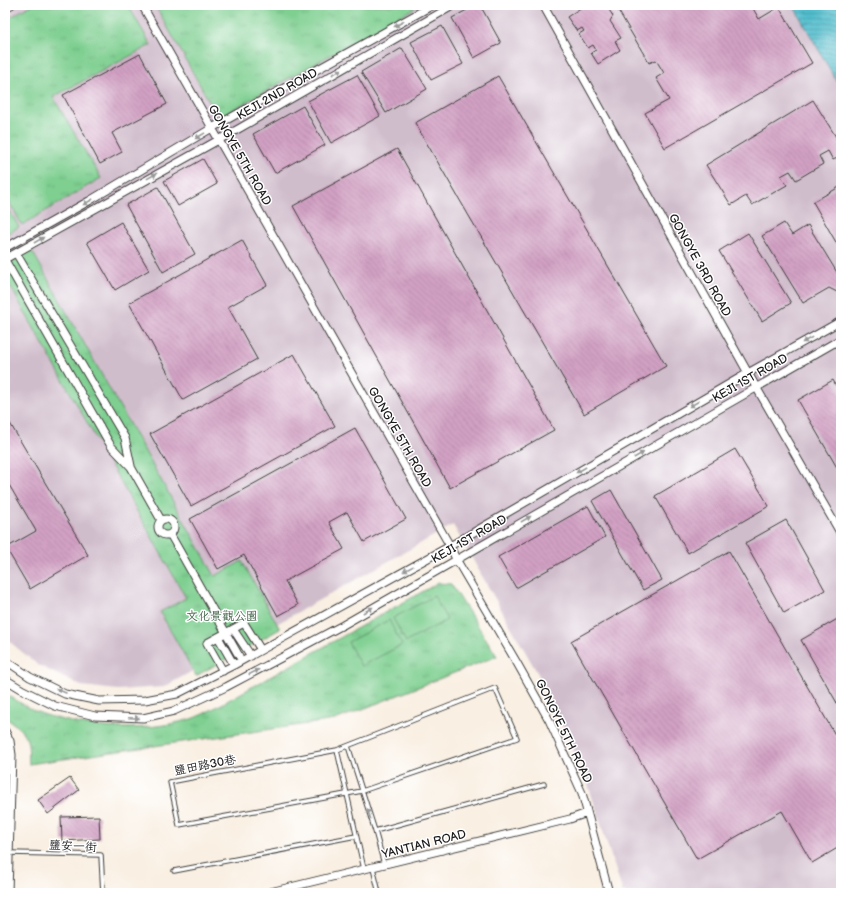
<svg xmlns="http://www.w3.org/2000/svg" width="846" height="898" font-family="'Balsamiq Sans','LXGW WenKai TC',sans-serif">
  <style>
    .industrial { fill: #d0bdcc }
    .grass { fill: url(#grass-tufts); stroke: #4d7656 }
    .garden { fill: #7ecf90; stroke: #4d7656 }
    .water { fill: url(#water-rules); stroke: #366c74 }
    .building { fill: url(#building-back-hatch) }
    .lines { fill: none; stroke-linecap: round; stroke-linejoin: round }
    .lane-casing { stroke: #3d3c3a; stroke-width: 5.5 }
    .street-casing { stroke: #3d3c3a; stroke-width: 9 }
    .lane { stroke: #fff; stroke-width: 3.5 }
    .street { stroke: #fff; stroke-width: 7 }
    .oneway { fill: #999 }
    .labels { text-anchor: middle; stroke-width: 3; stroke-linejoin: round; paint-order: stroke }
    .street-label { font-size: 12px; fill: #1c1c1c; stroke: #fff }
    .park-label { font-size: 12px; fill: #43644a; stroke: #fff }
  </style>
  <defs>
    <pattern id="grass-tufts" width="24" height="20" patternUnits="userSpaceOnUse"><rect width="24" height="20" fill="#7ecf90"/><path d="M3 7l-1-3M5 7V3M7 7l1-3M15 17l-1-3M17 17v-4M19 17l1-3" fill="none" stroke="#6cb17c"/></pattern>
    <pattern id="water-rules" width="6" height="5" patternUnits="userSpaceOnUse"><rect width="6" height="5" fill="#51bdcd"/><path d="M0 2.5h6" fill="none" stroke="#4299a6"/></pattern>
    <pattern id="building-back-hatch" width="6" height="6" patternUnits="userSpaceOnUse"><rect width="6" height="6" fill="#d1a0c3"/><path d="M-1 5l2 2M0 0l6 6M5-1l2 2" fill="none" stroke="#b389a7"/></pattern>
  </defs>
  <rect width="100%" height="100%" fill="#fff"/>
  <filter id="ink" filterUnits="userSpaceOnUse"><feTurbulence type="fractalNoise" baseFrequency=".025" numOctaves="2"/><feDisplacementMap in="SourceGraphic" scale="8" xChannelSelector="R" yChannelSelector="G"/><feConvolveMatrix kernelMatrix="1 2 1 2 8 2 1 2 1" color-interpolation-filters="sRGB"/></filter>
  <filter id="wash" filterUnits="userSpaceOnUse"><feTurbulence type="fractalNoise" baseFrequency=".012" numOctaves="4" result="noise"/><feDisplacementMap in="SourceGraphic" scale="16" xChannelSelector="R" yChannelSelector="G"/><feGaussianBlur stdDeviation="0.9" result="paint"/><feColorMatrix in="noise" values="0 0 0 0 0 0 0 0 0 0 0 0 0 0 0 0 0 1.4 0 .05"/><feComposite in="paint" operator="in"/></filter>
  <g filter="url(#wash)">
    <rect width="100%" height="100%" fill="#f9efe2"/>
    <path class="industrial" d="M5,5H841V893H623L585,775L542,681L453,525L164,687L118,690L81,686L38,665L5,638Z"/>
    <path class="grass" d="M31,5H128L151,45L53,97L101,178L22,225L5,195V20Z
      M156,5H420L223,115L214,110L156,7Z
      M5,203L19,227L5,235Z
      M31,249L215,576L242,561L280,629L196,676L160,612L186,598L5,277V264Z
      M438,583L451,584L497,656L335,720L29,764C28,758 29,750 28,744C26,732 14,723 5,718V694C17,700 30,710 43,714C90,730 142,733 191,719C200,716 209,711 218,706Z"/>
    <path class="garden" d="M434,596L447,620L406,642L393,618Z
      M389,620L402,645L361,666L348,642Z"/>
    <path class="water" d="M793,5H838L841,10V89Z"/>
    <g id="blocks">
      <path class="building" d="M476,5H480L501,43L474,58L452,18Z
        M585,5H606L613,16L610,21L621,38L615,41L620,50L598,64L591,53L596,50L593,45L588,48L579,34L584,31L582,28L577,31L567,17Z
        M615,5H751L759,19L779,7L812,63L665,148L645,113L669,100L656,78L664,73L656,60L649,63Z
        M442,26L463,64L431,80L411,42Z
        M402,48L427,89L386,113L361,72Z
        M140,54L167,104L112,133L122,152L100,164L63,95Z
        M357,75L380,116L331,143L308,101Z
        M498,76L666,366L584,414L415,123Z
        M813,100L841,145V156L833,160L828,151L819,156L823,164L796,180L790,171L781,176L787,185L752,205L746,196L731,205L706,165Z
        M303,106L325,145L275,173L253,134Z
        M397,149L554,430L450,488L293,206Z
        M203,159L217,184L178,206L164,181Z
        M841,186V251L813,202Z
        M158,187L195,254L163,272L126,205Z
        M121,222L149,270L115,290L87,242Z
        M784,223L792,235L808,225L841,279V289L837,292L829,288L803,303L762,236Z
        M748,233L791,303L762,321L719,251Z
        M242,240L267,285L228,307L257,359L183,400L129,303Z
        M294,354L335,426L191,506L150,434Z
        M833,380L841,395V469L839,471L798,400Z
        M5,415L88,555L30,589L6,548L36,531L5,478Z
        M355,428L406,519L364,542L347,512L329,522L344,549L285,581L298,605L278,616L244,555L218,569L190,519Z
        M735,449L769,506L688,553L655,496Z
        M611,490L662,580L643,590L592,501Z
        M588,506L605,537L516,588L498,557Z
        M786,520L825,590L784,613L745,543Z
        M729,551L841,745V846L812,863L782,811L697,859L571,641Z
        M841,617V710L801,640Z
        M70,778L79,790L48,814L38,800Z
        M99,816L100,839L62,841L61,817Z"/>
    </g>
  </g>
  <g filter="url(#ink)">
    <use href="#blocks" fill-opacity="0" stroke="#3d3c3a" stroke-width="1"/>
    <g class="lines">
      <defs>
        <path id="lane" d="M495,688L517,738L362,791L179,825L170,782L337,750Z
          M348,746L375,831L384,864
          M337,750L364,869
          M375,831L544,784
          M10,853L101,855L103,893
          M373,868L379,893
          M174,871L356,836"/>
        <path id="street" d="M142,5L450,546L456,559L517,663L549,720L582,793L609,893
          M543,5L748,373L841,534
          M5,8L11,5
          M5,248L89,201L212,128L433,5
          M16,253L125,438L131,466
          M5,259L240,128L454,5
          M5,260L111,446L131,467L161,520
          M158 527a8 8 0 1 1 16 0a8 8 0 1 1-16 0Z
          M170,534L239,656
          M233,629L251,656
          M218,637L234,665
          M5,660L30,677L65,694L99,701L145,700L177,694L234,665L450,546L748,373L841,321
          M223,671L207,643L244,623L261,650
          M5,679L23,690L55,706L95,716L143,718L174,711L226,687L343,625L841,339
          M5,731L10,741L12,755L8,893
          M266,893L570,819L587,813"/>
      </defs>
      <use href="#lane" class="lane-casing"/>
      <use href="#street" class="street-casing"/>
      <use href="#lane" class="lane"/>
      <use href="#street" class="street"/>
    </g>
    <defs><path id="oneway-solid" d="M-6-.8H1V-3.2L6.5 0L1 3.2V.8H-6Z"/></defs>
    <g class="oneway">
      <use href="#oneway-solid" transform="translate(399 24) rotate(151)"/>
      <use href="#oneway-solid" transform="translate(337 72) rotate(-30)"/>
      <use href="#oneway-solid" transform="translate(200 136) rotate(149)"/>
      <use href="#oneway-solid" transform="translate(152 176) rotate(-29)"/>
      <use href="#oneway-solid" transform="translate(88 202) rotate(150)"/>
      <use href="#oneway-solid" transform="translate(39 240) rotate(-30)"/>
      <use href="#oneway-solid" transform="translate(807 340) rotate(151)"/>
      <use href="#oneway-solid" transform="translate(694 404) rotate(150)"/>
      <use href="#oneway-solid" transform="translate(639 455) rotate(-30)"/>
      <use href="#oneway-solid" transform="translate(581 470) rotate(150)"/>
      <use href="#oneway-solid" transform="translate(526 519) rotate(-30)"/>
      <use href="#oneway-solid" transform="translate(408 569) rotate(151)"/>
      <use href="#oneway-solid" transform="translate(368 610) rotate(-30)"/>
      <use href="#oneway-solid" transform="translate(254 672) rotate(-28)"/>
      <use href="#oneway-solid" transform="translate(61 691) rotate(-157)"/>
      <use href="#oneway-solid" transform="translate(134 718) rotate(2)"/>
      <use href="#oneway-solid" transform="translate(369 814) rotate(-108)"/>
    </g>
  </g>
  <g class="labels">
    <g class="street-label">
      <text transform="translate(277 94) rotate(-30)" y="4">KEJI 2ND ROAD</text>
      <text transform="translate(240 155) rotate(60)" y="4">GONGYE 5TH ROAD</text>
      <text transform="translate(700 265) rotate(61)" y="4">GONGYE 3RD ROAD</text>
      <text transform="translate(750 378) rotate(-30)" y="4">KEJI 1ST ROAD</text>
      <text transform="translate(400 437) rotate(60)" y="4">GONGYE 5TH ROAD</text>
      <text transform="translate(469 539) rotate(-30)" y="4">KEJI 1ST ROAD</text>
      <text transform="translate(564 731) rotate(64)" y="4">GONGYE 5TH ROAD</text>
      <text transform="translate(205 765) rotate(-11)" y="4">鹽田路30巷</text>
      <text transform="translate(424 844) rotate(-14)" y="4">YANTIAN ROAD</text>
      <text transform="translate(73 846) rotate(3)" y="4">鹽安一街</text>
    </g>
    <g class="park-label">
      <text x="222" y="620">文化景觀公園</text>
    </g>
  </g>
  <rect width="846" height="898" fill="none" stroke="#fff" stroke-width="20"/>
</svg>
